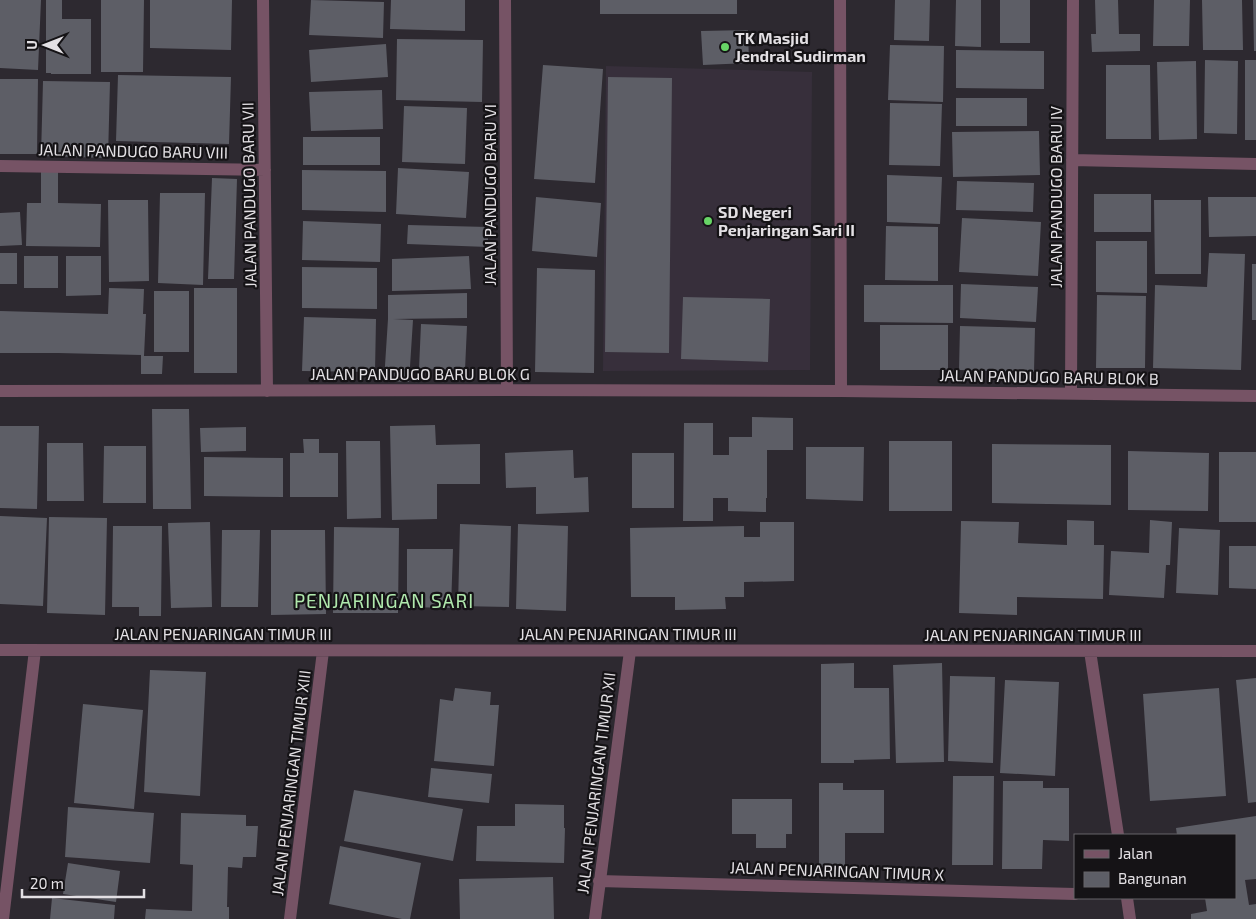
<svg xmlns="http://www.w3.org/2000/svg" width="1256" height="919" font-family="'Exo 2',sans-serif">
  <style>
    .built { fill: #372f3b }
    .building { fill: #5d5e66 }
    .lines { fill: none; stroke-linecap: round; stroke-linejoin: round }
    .street { stroke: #765365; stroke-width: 12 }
    .poi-dot { fill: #67d466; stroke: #151316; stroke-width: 2 }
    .labels { text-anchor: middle; stroke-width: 4.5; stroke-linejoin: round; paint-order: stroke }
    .poi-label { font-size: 16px; font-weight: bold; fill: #e3e0e4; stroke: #151316; text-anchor: start }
    .street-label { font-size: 16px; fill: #e3e0e4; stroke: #151316 }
    .quarter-label { font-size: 19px; letter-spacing: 1px; fill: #b0e9ad; stroke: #151316 }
  </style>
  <rect width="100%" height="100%" fill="#2d2930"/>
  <path class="built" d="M606,66L812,72L810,370L603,371Z"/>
  <path class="building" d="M0,0H41L38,70L0,68Z
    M46,0H62V19H91V74H51V73H46Z
    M101,0H144L143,72H101Z
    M150,0H232L231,50L150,48Z
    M311,0L384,2L383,38L309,35Z
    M391,0H465V31L390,29Z
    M600,0H737V14H600Z
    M895,0H930L929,41L894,40Z
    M956,0H981V47L955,46Z
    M1000,0H1030V43H1000Z
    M1095,0H1118L1119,34H1140V51L1092,52L1091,34H1096Z
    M1154,0H1190L1189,46H1153Z
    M1202,0H1242L1243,50H1203Z
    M1253,0H1256V51H1254Z
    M748,30L749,63L703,65L701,31Z
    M397,39L483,40L482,102L396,100Z
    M386,44L388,77L311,82L309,50Z
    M890,45L944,46L943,102L888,100Z
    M956,50L1044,51V89L956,88Z
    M1205,60L1238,61L1237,134L1204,133Z
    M1245,60H1256V140H1245Z
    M1196,61L1197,139L1159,140L1157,62Z
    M543,65L603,69L595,183L534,179Z
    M1106,65H1150L1151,139H1106Z
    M118,75L231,77L229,144L116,141Z
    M608,77L672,78L669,353L605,352Z
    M0,79H38L37,154H0Z
    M43,81L110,82L108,158L41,156Z
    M382,90L383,129L311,131L309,92Z
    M956,98H1027V126H956Z
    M890,103L942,104L940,166L889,165Z
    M404,106L467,108L465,164L402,162Z
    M1039,131L1040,175L953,177L952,132Z
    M303,137H380V165H303Z
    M398,168L469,172L466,218L396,214Z
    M302,170L386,171V212L302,210Z
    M41,171H58V203L101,204L100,247L26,246L27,203H41Z
    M887,175L942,177L940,224L887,222Z
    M212,178L237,179L234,279H208Z
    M957,181L1034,183L1033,212L956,210Z
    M160,193H205L203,285L158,283Z
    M1094,194H1151V232H1094Z
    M536,197L601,203L597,257L532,251Z
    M1208,197H1256V236L1209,237Z
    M108,200H148L149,281L109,282Z
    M1154,200H1201V274H1155Z
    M20,212L22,245L0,246V213Z
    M962,218L1041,222L1038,276L959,272Z
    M303,221L381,224L380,262L302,260Z
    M408,225L488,227V247L407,244Z
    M886,226L938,227V281L885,280Z
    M1096,241H1147V293L1096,292Z
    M0,253H17V284H0Z
    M1209,253L1245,254L1241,370L1153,368L1155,285L1207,287Z
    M24,256H58V288H24Z
    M66,256H101V295L66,296Z
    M469,256L471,289L392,291V259Z
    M1252,264H1256V320H1252Z
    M302,267L377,268V309L302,308Z
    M537,268L595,270L594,373L535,372Z
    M961,284L1038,287L1036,322L960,318Z
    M864,285H953V323L864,322Z
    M109,288L144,289L143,314H146L144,356H163L162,374H141V355L58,353H0V311L108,314Z
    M194,288H237V373H194Z
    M154,291H189V352H154Z
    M467,293V318L393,319L413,320L409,382L384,381L388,319V295Z
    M1097,295L1146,296L1145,368H1096Z
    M683,297L770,299L768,362L681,359Z
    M304,317L376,319L375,372L302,371Z
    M421,324L467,326L465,370L419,369Z
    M880,325H948V370H880Z
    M960,326L1035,328L1034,372L959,370Z
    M152,409H189L191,509H153Z
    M752,417L793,418V450H767V498H766V512L728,511V498H713V521H683L684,423H713V455H729V437H752Z
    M435,425L436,445L480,444V484H437V519L392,520L390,426Z
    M0,426H39L37,509L0,508Z
    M246,427V451L201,452L200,428Z
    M303,439H319V453H338V497H290V453H304Z
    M346,441H380L381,518L347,519Z
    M889,441H952V511H889Z
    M47,443H83L84,501H47Z
    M992,444L1111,445V505L992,503Z
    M104,446H146V503H103Z
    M806,447H864L863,501L806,499Z
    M573,450L574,478L588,477L589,512L536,514V487L506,488L505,453Z
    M1128,451L1209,453L1208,511L1128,510Z
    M1219,452H1256V522H1219Z
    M632,453H674V508H632Z
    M204,457L283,458V497L204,496Z
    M0,516L47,518L43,606L0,604Z
    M49,517L107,518L105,615L47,613Z
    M1067,520L1094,521V545H1104L1103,599L1017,597V615L959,613L961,521L1019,522L1018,543L1067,545Z
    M1150,520L1172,522L1170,565H1166L1164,598L1109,595L1111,551L1149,553Z
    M210,522L212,607L171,608L168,523Z
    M760,522H794V581L744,582V597H725L726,609L675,610V597H631L630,528L744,526V537H760Z
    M460,524L511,526L509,607L458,606Z
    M518,524L568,526L566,611L516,609Z
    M113,526H162L161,616H139V607H112Z
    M334,527L399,528L398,613H333Z
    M1179,528L1220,530L1218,595L1176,593Z
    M222,530H260L258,607H221Z
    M271,530H325L326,614L271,615Z
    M1229,546H1256V589L1229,588Z
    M407,549H453L451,608L407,607Z
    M854,663V688H889L890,759L854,760V763H821V664Z
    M942,663L944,762L896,763L893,665Z
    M150,670L206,672L200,796L144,792Z
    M950,676L995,677L993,763L948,761Z
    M1256,678V802L1248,803L1236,680Z
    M1005,680L1059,682L1055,776L1000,773Z
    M455,688L491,692L490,705H499L494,766L434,761L440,699L453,701Z
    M1219,688L1226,796L1150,801L1143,694Z
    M83,704L143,710L134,809L74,803Z
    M431,768L492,774L489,803L428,797Z
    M953,776H994L993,865H952Z
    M1003,781H1043V788H1069V841L1043,840L1042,869H1002Z
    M819,783H843V790H884V833H845V867H819Z
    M354,790L463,809L453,861L344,841Z
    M732,799H792V834H786V848H756V834H732Z
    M515,804L564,805V828H565L564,863L476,861L477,826H515Z
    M68,807L154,813L150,863L65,857Z
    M181,813L246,815V826H258L256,857H243L242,868L228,867L227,907H229V919H145L146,909L192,911L193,865L180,864Z
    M1256,816V879L1245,880L1249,905L1256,904V919H1191V914L1207,911L1205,898H1235V835H1177L1176,828Z
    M340,846L421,863L410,919H402L329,904Z
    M68,863L120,871L116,902L63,894Z
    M553,877L554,919H460L459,879Z
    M52,898L115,905L114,919H50Z"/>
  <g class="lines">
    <path class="street" d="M263,0L267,391
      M505,0L507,390
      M840,0L841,391
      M1072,160L1256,164
      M0,166L265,170
      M0,391L507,390L841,391L1256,396
      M1071,393L1073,0
      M0,650L1256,651
      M1090,651L1118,835
      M599,881L1075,894
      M1127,898L1130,919
      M3,919L35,650
      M290,919L323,651
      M595,919L630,651"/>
  </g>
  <g class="poi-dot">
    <circle cx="725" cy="47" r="5"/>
    <circle cx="708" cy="221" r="5"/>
  </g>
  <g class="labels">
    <g class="poi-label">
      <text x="735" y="44">TK Masjid<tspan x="735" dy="18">Jendral Sudirman</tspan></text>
      <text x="718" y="218">SD Negeri<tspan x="718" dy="18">Penjaringan Sari II</tspan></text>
    </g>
    <g class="street-label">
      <text transform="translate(133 151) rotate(1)" y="6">JALAN PANDUGO BARU VIII</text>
      <text transform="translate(249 195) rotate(-91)" y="6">JALAN PANDUGO BARU VII</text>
      <text transform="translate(490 195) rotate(-90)" y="6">JALAN PANDUGO BARU VI</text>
      <text transform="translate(1056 197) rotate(-90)" y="6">JALAN PANDUGO BARU IV</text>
      <text x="420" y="380">JALAN PANDUGO BARU BLOK G</text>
      <text transform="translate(1049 377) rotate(1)" y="6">JALAN PANDUGO BARU BLOK B</text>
      <text x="223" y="640">JALAN PENJARINGAN TIMUR III</text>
      <text x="628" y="640">JALAN PENJARINGAN TIMUR III</text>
      <text x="1033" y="641">JALAN PENJARINGAN TIMUR III</text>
      <text transform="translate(291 783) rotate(-83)" y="6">JALAN PENJARINGAN TIMUR XIII</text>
      <text transform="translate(596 783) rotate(-83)" y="6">JALAN PENJARINGAN TIMUR XII</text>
      <text transform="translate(837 871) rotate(2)" y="6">JALAN PENJARINGAN TIMUR X</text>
    </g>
    <g class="quarter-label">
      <text x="384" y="608">PENJARINGAN SARI</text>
    </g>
  </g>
  <rect x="1074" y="834" width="162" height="65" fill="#151316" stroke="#676568"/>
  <rect x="1084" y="850" width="25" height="8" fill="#765365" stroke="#676568"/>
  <text x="1118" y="859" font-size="15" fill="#e3e0e4">Jalan</text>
  <rect x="1084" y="872" width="25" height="15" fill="#5d5e66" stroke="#676568"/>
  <text x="1118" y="884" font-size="15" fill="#e3e0e4">Bangunan</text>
  <g transform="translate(45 45) rotate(270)" stroke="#151316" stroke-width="4" paint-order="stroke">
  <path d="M0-4L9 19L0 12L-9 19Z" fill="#e3e0e4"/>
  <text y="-8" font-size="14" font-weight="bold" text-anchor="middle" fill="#e3e0e4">U</text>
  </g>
  <path d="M22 889v8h122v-8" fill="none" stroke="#e3e0e4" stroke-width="2.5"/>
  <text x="30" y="889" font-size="15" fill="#e3e0e4" stroke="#151316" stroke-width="4" paint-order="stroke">20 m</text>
</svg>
